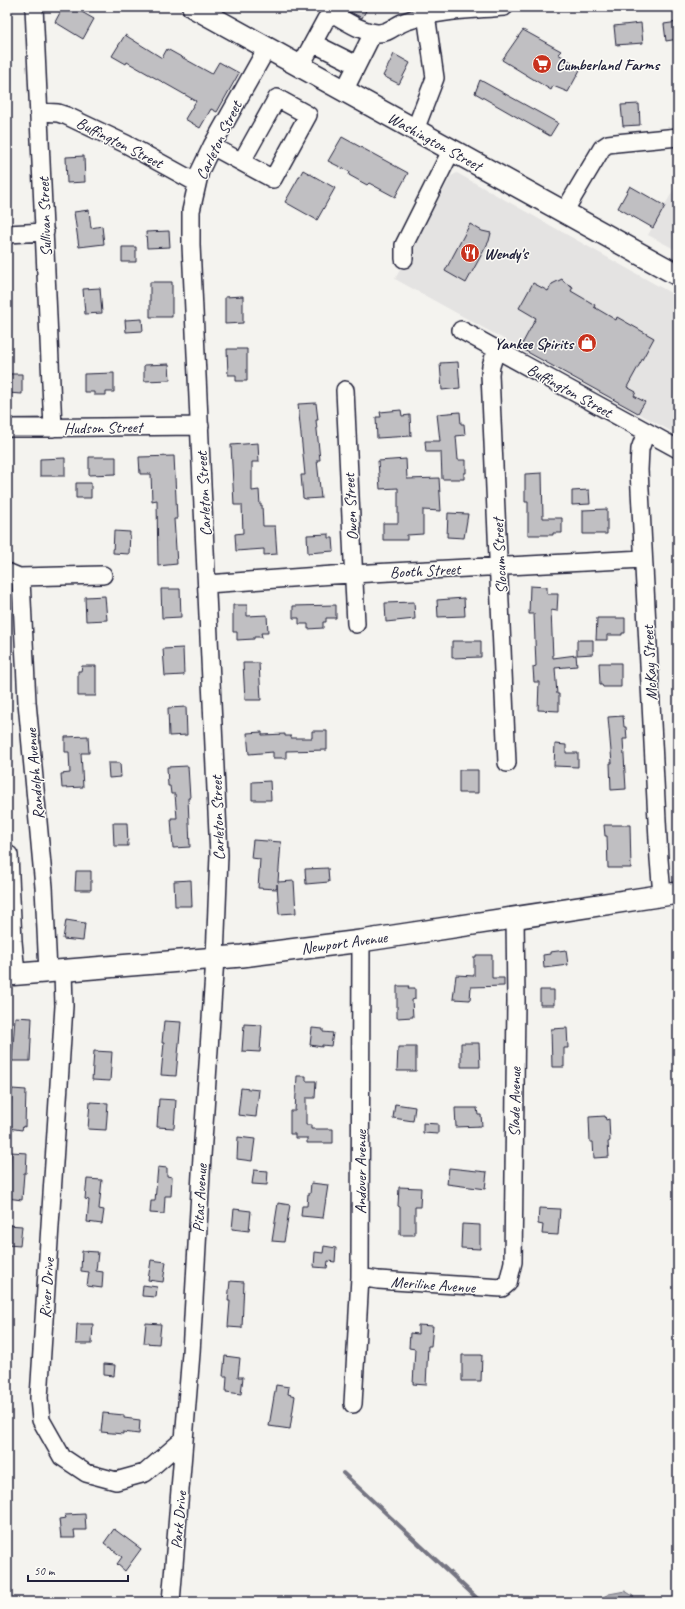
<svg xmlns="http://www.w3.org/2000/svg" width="685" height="1609" font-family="Caveat,sans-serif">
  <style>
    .built { fill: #e4e3e2 }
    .water { fill: #acacb2; stroke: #757582 }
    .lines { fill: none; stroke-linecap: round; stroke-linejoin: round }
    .stream { stroke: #757582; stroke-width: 4 }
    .building { fill: #c0bfc2; stroke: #22223b }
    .minor-casing { stroke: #22223b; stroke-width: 20 }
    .major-casing { stroke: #22223b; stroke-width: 24 }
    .minor { stroke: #fdfcf7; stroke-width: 17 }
    .major { stroke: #fdfcf7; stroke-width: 21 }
    .labels { text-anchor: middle; stroke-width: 3; stroke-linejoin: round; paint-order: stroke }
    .poi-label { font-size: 16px; font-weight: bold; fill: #22223b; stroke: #fdfcf7; text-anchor: start }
    .street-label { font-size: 16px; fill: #22223b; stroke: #fdfcf7 }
  </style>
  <rect width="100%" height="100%" fill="#f4f3ef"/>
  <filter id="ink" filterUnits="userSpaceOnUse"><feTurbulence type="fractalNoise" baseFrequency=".025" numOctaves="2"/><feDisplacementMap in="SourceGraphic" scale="8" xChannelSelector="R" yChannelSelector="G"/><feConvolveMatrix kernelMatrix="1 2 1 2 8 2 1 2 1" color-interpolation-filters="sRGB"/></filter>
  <g filter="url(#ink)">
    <path class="built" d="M457,173L678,297V435L395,279L451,176Z
      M678,182V251L648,235Z"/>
    <path class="water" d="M625,1591L633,1596L637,1602H593L609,1594Z"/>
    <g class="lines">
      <path class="stream" d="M343,1473L481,1602"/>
    </g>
    <path class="building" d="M63,7H73L94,19L83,39L55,22Z
      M341,7H368L362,18Z
      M678,22V39L666,41L664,24Z
      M641,23L643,43L616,45L614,26Z
      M523,30L561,51L558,54L581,68L568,92L553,86L551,90L502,60Z
      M125,35L162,58L167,49L212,74L219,62L239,73L217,112L211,109L200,128L185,119L196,101L127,62L126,64L112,56Z
      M394,54L410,63L399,84L383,76Z
      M480,80L558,123L550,136L475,93Z
      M639,104L640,125L623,126L621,105Z
      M342,137L408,173L395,197L369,183L367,185L349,175L350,172L328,161Z
      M84,156L85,182L67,183L66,157Z
      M303,170L335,188L317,220L285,202Z
      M630,186L665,206L653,228L618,208Z
      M89,210L91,228L102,226L104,244L79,247L74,212Z
      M470,224L482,231L491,233L489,241L466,283L445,271Z
      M169,231L170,247L147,248L146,232Z
      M122,247H136V262H122Z
      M562,279L564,282L573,287L571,291L595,305L594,307L616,320L617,317L654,338L627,387L636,392L634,396L645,402L638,413L520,348L536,318L519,308L533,283L548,291L552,284Z
      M150,282H172V317H150Z
      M100,288L102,313L85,314L83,289Z
      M243,296V323L225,324V297Z
      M142,319L143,331L126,332L125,320Z
      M227,349H247V381H236V375H228Z
      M458,362L460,388L442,390L440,363Z
      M169,364L170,380L144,381V365Z
      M114,373V392H106V395H94V392H84V374Z
      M7,374H22V394L7,393Z
      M316,403L318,420H316L320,460H317L321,498L306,499L303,498L301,475H305L298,404Z
      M401,410L402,416L410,415L411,436L377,438L376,417H381L380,412Z
      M460,412L461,424H464L465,435L456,436L458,460H466V473H464V479H442L441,452H426L425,441H440L437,414Z
      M258,443L259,462H252V491L259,490L260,505H262L263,526H275L277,554L264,555V549L236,551L235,534L243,533L242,505H234L231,445Z
      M174,456L177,519H174L177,564L158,566L157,500L152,501L151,474H140L139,457Z
      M89,457H116V474L89,475Z
      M65,458V476H40V459Z
      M406,459L407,479L439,478L441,511L423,510V534L407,535V540H383V523H398V488L380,489L378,461Z
      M542,473L543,518H562V533H553V535H528V502H525V474Z
      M76,483H91V498H76Z
      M589,490L590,504L572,505V491Z
      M607,509V534H583V510Z
      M448,513L468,514L464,538L447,537Z
      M114,531L130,532L129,554L113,553Z
      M329,534V538H333L334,551L308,553L307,535Z
      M530,586L547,587V594H558L557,611L551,610L553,658L576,655L577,666L555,668L557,694H559V711L538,710L539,682H534L533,667L536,666L534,614H529Z
      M161,589H180L181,617L162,618Z
      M105,596L107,620L86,621L85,597Z
      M464,598L465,616L438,617L437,600Z
      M414,602L415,619L386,622L385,603Z
      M233,605H247V616L267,615L268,633H261L262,637H254V639L237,640V632H233Z
      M336,605V618H326V622H323V628L308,629V624H299V618H293V606Z
      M597,618H625V633H622V635H607V640H596Z
      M577,640H593V654L577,655Z
      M452,641H481V657L452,658Z
      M183,648L184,675L165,676L163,649Z
      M243,663H259L261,700H245Z
      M599,663H621V687H603L602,685H600Z
      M82,666H96V696H78V671H81Z
      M186,707L187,735L169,736L168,708Z
      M623,716L624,727H626L627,739H623L626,789L611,790L610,763H612L608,717Z
      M312,731H327V750L286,751V758H273V752L249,754L247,733L262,732V735L285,734V736H291V738H312Z
      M88,736L89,753H81L83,787L62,788L61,774L70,773L69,752H65V737Z
      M555,744L566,745V753H578V767L554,766Z
      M108,763H120L121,777L109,778Z
      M188,766L190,798H188L190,847L173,848L171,818H177L175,794H171L170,786H168L167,767Z
      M459,770H478V793H459Z
      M270,781L271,800H252V782Z
      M113,823H127L128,846H114Z
      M604,825H630L631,868H608L607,836H605Z
      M253,840L281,842L278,882L294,881L296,913L279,914L277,884V889L258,888L260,859L251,858Z
      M328,868L329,882L306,884L305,869Z
      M76,871H91V890H75Z
      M191,880L192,906H175L174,881Z
      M66,920L85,923L83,941L63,939Z
      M566,950L568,965L544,968L543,955L550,954V952Z
      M476,955H492V978H504V986L471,987L470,1000L453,999L456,975L474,976V957H476Z
      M397,986H409L408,988H415V999L412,1000L413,1017L397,1018Z
      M540,990H554V1005H540Z
      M15,1017L32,1018L30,1061H12Z
      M164,1021L181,1022L176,1076L161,1075L164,1043H162Z
      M244,1024L262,1025L260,1052L242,1051Z
      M312,1028L323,1029V1032L333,1033L331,1046L322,1045V1047L310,1045Z
      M567,1028L568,1048H564V1067H552L551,1029Z
      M461,1043H479L480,1067H461Z
      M398,1047H416V1071H397Z
      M94,1051L112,1052L110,1081L92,1080Z
      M297,1076H306V1081H316L315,1098H306V1125H311V1129H333V1143H307V1138H295V1134H290V1111H295Z
      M241,1088L259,1090L256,1117L238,1115Z
      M12,1089L26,1090L25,1127L23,1126L22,1130L8,1128Z
      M159,1099L176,1100L174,1128L157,1127Z
      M90,1102L108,1103L106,1130L88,1129Z
      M395,1104L415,1107L413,1121L393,1118Z
      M455,1108H477L478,1115H481L482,1126L456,1127Z
      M605,1116L606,1120L609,1119L610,1141L608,1142L609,1157L594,1158L593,1142H590L589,1117Z
      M423,1123L438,1124V1134L423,1133Z
      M238,1137L255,1139L252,1161L237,1159Z
      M11,1152L27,1153L26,1173H24L22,1200L7,1198V1180H9Z
      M158,1167L167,1168V1176L172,1177L171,1196H165L164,1214L150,1213L151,1201H155Z
      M449,1168L487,1172L485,1189L447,1184Z
      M254,1170L268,1171L267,1185L252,1184Z
      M87,1179L102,1180L99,1209L104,1210L102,1224L87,1222L89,1200L85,1199Z
      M311,1183L328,1185L323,1218L301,1216L302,1206H307L308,1194H310Z
      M399,1187L421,1188L420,1207H415V1235H400V1207L398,1206Z
      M278,1203L290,1205L284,1242L272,1241Z
      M539,1208L560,1209L558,1235L542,1234L543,1225L538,1224Z
      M234,1209L251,1211L249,1231L232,1229Z
      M462,1224L480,1225V1249L461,1248Z
      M7,1225L22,1226L20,1246L7,1245Z
      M324,1246L336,1248L335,1262L328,1261L327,1268L314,1267L315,1252L323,1253Z
      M82,1251L98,1252L96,1271L103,1272L102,1288L87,1286L89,1272L81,1271Z
      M151,1260L166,1262L163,1282L148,1280Z
      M230,1281L244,1282L242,1328L228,1327L230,1301H228Z
      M143,1285L157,1287L156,1297L142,1296Z
      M146,1323L161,1324L159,1344L144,1343Z
      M77,1324H93L92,1344H76Z
      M418,1325L433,1326L431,1346H428L426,1385L413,1384L415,1349L409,1348L410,1333L418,1334Z
      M462,1355H482L481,1381H462Z
      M225,1356L240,1358L238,1377H243L241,1394L226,1392L227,1376H223Z
      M104,1364L115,1365L114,1376L104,1375Z
      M276,1385L289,1387L288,1394L295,1396L290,1429L269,1426Z
      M103,1413L124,1415V1418L140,1420L139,1434L123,1432V1434L101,1432Z
      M85,1514L86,1530H74L75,1538H61L59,1519L66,1518L65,1515Z
      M114,1529L141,1549L125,1571L117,1564L122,1557L104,1543Z"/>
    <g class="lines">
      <defs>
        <path id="minor" d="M34,7L53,428
          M313,43L357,65
          M300,67L326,19L331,16L335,15C348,22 362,32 377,33C389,34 396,24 407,21C438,10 471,10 504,7
          M344,91L373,33
          M40,112L58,113L67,116L126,144L197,183
          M415,130L435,78L425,7
          M212,146L273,179L308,115L277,98L242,161
          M564,212L602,148L608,144L616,143L678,137
          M7,234L45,232
          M404,259V245L452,149
          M461,330L678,449
          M496,350L491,366L490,374L507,763
          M345,390L356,624
          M7,428L200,426
          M646,432L640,449L639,470L659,859L662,895
          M7,572L19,577L103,575
          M19,577L21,580L27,702L44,887L48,972
          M207,584L333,575L643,559
          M7,855H9L13,941L16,974
          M63,971L64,1006L39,1398L41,1420L62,1457L86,1473L116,1481L145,1473L184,1439
          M360,1277L378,1280L502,1288L508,1283L513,1262L516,1001L515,917
          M353,1404L360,1277L361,941
          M171,1602L191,1353L202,1156L215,958L219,855L191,245V211L200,171L212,146L267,48"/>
        <path id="major" d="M193,7L678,275
          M7,975L242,956L361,941L678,893"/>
      </defs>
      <use href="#minor" class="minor-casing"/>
      <use href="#major" class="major-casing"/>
      <use href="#minor" class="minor"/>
      <use href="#major" class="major"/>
    </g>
  </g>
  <defs>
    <symbol id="supermarket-disc" viewBox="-11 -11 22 22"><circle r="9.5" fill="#c8321e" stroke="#fdfcf7"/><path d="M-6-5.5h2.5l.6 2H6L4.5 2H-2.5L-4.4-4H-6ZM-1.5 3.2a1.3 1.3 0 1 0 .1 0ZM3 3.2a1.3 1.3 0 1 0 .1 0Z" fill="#fff"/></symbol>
    <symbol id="restaurant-disc" viewBox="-11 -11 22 22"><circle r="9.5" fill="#c8321e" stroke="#fdfcf7"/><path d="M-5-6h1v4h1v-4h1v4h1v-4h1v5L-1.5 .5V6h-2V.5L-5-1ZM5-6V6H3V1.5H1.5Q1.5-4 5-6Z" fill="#fff"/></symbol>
    <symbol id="shop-disc" viewBox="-11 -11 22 22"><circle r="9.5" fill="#c8321e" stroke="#fdfcf7"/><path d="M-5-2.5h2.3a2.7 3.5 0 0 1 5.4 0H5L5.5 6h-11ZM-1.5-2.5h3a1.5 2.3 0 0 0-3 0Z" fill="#fff"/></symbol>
  </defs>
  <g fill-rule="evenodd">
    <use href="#supermarket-disc" x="531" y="53" width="22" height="22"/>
    <use href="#restaurant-disc" x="459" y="242" width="22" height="22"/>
    <use href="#shop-disc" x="576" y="332" width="22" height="22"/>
  </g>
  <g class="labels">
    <g class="poi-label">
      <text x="556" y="70">Cumberland Farms</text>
      <text x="484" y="259">Wendy's</text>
      <text x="573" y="349" text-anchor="end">Yankee Spirits</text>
    </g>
    <g class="street-label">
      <text transform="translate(218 140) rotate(-64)" y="6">Carleton Street</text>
      <text transform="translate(435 141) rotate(29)" y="6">Washington Street</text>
      <text transform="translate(120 142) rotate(27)" y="6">Buffington Street</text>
      <text transform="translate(44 217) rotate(-92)" y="6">Sullivan Street</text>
      <text transform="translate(570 390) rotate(29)" y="6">Buffington Street</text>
      <text transform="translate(103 427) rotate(-1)" y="6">Hudson Street</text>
      <text transform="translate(203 494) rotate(-93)" y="6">Carleton Street</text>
      <text transform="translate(350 507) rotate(-93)" y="6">Owen Street</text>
      <text transform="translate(499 556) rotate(-93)" y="6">Slocum Street</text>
      <text transform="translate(425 570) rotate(-3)" y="6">Booth Street</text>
      <text transform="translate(649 663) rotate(-93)" y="6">McKay Street</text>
      <text transform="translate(34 774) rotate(-95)" y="6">Randolph Avenue</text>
      <text transform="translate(217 818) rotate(-92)" y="6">Carleton Street</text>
      <text transform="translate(344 942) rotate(-8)" y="6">Newport Avenue</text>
      <text transform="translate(514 1102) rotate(-89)" y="6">Slade Avenue</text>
      <text transform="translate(360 1172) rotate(-90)" y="6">Andover Avenue</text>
      <text transform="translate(199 1198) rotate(-87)" y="6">Pitas Avenue</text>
      <text transform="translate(433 1284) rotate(4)" y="6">Meriline Avenue</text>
      <text transform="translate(46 1288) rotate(-86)" y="6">River Drive</text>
      <text transform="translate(178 1520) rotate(-85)" y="6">Park Drive</text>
    </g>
  </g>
  <rect width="685" height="1609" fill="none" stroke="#fdfcf7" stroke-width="24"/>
  <rect x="12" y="12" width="661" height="1585" fill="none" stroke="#22223b" stroke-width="1.5" filter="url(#ink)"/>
  <path d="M28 1575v6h100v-6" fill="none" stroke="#22223b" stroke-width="2"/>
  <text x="34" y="1575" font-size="12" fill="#22223b" stroke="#fdfcf7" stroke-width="3" paint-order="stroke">50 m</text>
</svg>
